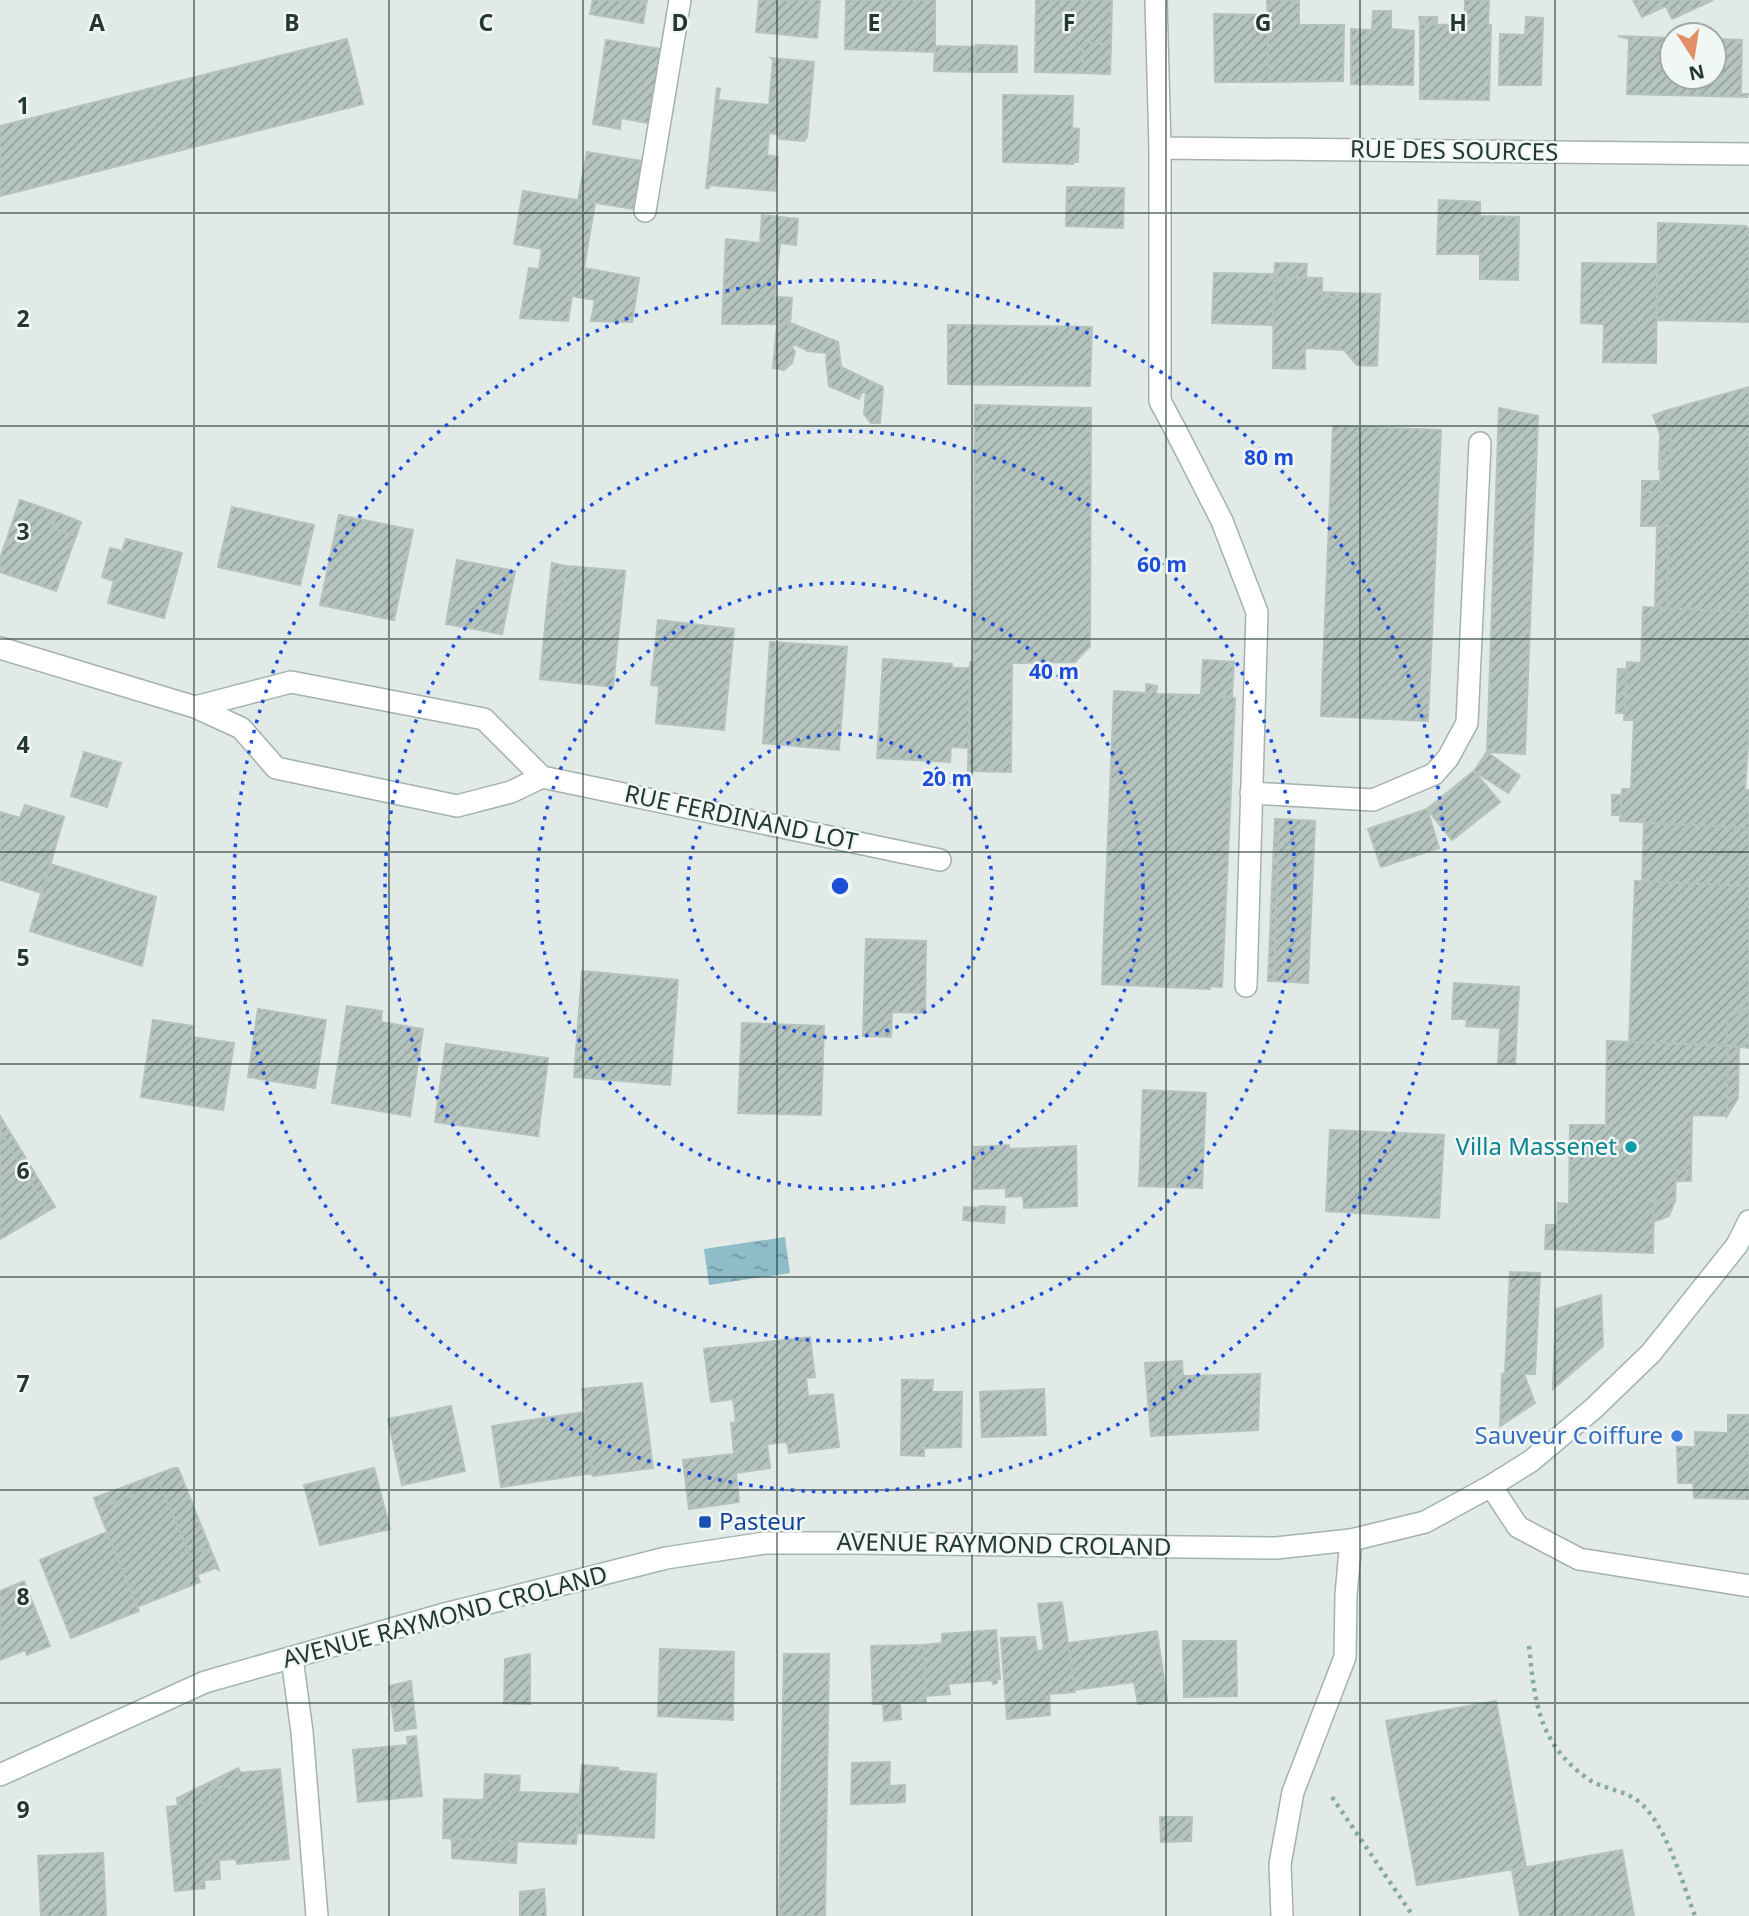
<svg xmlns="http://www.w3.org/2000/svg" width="1749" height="1916" font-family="'Noto Sans',sans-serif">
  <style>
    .water { fill: url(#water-ripples) }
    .building { fill: url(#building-hatch); stroke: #b4c2bd; stroke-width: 2 }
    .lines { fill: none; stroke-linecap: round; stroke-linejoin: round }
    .service-casing { stroke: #a4b1ad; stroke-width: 24 }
    .minor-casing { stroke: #a4b1ad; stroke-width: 24 }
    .secondary-casing { stroke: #a1b4af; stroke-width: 24 }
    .path { stroke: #85aaa1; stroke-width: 4.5; stroke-dasharray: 3.5 5; stroke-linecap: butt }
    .service { stroke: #fff; stroke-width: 21 }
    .minor { stroke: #fff; stroke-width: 21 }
    .secondary { stroke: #fff; stroke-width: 21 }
    .grid { fill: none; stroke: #233834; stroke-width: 2; stroke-opacity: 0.55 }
    .ring { fill: none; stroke: #1d4ed8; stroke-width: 3.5; stroke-dasharray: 3.5 7 }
    .culture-dot { fill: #0f9aa8; stroke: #f1f7f4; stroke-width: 2.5 }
    .shop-dot { fill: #3f7fe0; stroke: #f1f7f4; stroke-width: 2.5 }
    .transit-dot { fill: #1a4fb4; stroke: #f1f7f4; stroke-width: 2.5 }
    .labels { text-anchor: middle; stroke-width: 5; stroke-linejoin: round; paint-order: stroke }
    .street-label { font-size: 24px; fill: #233834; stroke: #f1f7f4 }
    .culture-label { font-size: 24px; fill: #0d838f; stroke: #f1f7f4; text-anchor: end }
    .shop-label { font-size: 24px; fill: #366cbe; stroke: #f1f7f4; text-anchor: end }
    .transit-label { font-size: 24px; fill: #164399; stroke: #f1f7f4; text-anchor: start }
    .grid-label { font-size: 23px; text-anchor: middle; font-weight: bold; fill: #233834; stroke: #f1f7f4; stroke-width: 5; stroke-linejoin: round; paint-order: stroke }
    .centre { fill: #1d4ed8; stroke: #f1f7f4; stroke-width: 3.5 }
    .ring-label { font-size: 21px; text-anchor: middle; font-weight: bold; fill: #1d4ed8; stroke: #f1f7f4; stroke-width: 5; stroke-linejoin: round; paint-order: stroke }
  </style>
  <defs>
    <pattern id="water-ripples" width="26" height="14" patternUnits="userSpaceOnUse" patternTransform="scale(1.75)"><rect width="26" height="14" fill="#8ebcc9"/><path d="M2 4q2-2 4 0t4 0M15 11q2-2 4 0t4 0" fill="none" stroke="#749aa4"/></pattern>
    <pattern id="building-hatch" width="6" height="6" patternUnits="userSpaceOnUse" patternTransform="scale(1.75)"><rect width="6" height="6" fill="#b6c4bf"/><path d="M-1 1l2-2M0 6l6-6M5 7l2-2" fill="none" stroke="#94a09c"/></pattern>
  </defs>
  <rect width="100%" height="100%" fill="#e1eae6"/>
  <path class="water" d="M785,1237L790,1273L709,1285L704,1249Z"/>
  <path class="building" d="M593,0H647L643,23L590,14Z
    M759,0H820L817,38L756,32Z
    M846,0H935V52L845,49Z
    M1036,0H1112L1111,44L1083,43V73L1035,72Z
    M1267,0H1299V25H1344L1343,81L1269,82Z
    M1465,0H1489L1488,25H1491L1489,100L1420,99V24L1465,25Z
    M1633,0H1713L1672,19L1666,6L1642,17Z
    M1373,11H1391V29L1414,31L1413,85L1351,84V29L1372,30Z
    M1214,14L1267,15L1269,82H1215Z
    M1419,17H1437V24H1420Z
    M1526,17L1543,18L1541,85H1499L1500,34L1525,35Z
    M1618,36L1672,38V77H1714V39L1742,40L1741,94H1748L1747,97L1627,94L1629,39Z
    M347,39L363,104L0,196V126Z
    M606,40L661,49L648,123L621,118L620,129L593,124Z
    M1083,43L1111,44L1110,74L1083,73Z
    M976,45L1017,46V72H974Z
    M935,46L975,47L974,72L934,71Z
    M771,58L814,62L807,137L804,141L780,139L777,134L769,133L767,155L778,157L775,191L709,185V188H706L717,88L720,89L718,100L769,105L773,60Z
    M1003,95L1073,96L1072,128L1079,129L1078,162H1073V164L1003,162Z
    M587,152L642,161L634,209L578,200Z
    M1067,187L1124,188L1123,228L1066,226Z
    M523,191L595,203L584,268L639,278L632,322L591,321L595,300L572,296L568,321L520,318L529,268L539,269L542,249L514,244Z
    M1439,200L1480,202V216L1519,217L1518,280L1480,279V254H1437Z
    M762,215L798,219L796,245L780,243L775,297L792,298L790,324H722L726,239L760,243Z
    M1658,223L1746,226L1749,229V322L1657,320Z
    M1275,263L1307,264L1306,278L1274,277Z
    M1582,263L1657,264L1656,363L1603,362L1604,324L1581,323Z
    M1214,273L1274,274L1273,325L1212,323Z
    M1274,277L1322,278V297H1344L1345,293L1380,294L1377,366L1357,365L1344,350L1305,348V369L1273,368Z
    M1322,292L1345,293L1344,297H1322Z
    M793,324L838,342L841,367L883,387L880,423H871L864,414L866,393L862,392L859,399L829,386L826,360L827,353L808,351L794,344L792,347L795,352L792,363L784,370L773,368L777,325Z
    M948,325L1092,327L1090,386L948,384Z
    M1749,387V612L1667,608L1669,526H1641L1642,492H1660L1661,455L1670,456L1671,430L1665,411Z
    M975,405L1091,408L1090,646L1075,662L1012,663L1011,772L968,771L970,662H973Z
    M1499,408L1538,416L1525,754L1487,752Z
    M1665,411L1671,430L1670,456L1661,455V471L1659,470L1660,434L1653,415Z
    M1333,426L1441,430L1428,721L1321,716Z
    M1642,481H1660V492H1642Z
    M20,500L58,513L52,528L76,536L56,591L0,572V559Z
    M232,507L314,525L300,585L218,567Z
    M58,513L81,522L76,536L52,528Z
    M339,515L413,530L394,620L320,605Z
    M1657,526H1669L1667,608L1655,607Z
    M126,539L182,553L164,618L108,603L114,581L102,577L110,548L122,551Z
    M457,560L515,571L502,634L446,624Z
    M552,563L566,566L561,609L547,607Z
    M566,566L625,571L613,687L540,679L547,607L561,609Z
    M1643,607L1749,612V730L1745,790H1749V828L1620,821L1622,789H1631L1634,720H1624L1627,662L1641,663Z
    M658,620L734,629L724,730L656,723L659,686L651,685Z
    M770,642L847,647L839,750L763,743Z
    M883,659L952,664V668H970L969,748L951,747L950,762L877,758Z
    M1203,660L1234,662L1232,696H1222L1223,698H1235L1222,987L1210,986V989L1102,984L1114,691L1146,693V684L1157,686L1156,694L1201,695Z
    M1618,669H1627L1625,713H1616Z
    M84,752L121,763L107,807L71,796Z
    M1487,752L1520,776L1508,793L1474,771Z
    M1474,771L1500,802L1452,840L1427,809Z
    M1612,795H1621V815H1612Z
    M25,805L64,817L42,893L0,880V812L20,818Z
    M1427,809L1439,848L1381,867L1368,829Z
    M1275,819H1279L1274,981H1268Z
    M1279,819L1315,821L1308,983L1274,981Z
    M1644,823L1749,828V886L1642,881Z
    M50,864L156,897L142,966L30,931Z
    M1635,881L1749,886V1005L1728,1019L1726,1045L1629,1042Z
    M866,939L926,941L925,1013L892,1012L891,1037L863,1036Z
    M582,971L678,980L670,1085L574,1077Z
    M1454,983L1519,987L1515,1064L1498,1063L1500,1028L1466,1026L1467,1019H1452Z
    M1749,1005V1048L1726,1045L1728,1019Z
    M347,1006L382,1011L381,1022L423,1029L410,1116L332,1103Z
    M258,1009L326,1020L315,1088L248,1077Z
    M153,1020L193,1026L192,1037L234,1043L223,1110L141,1097Z
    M742,1023L824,1026L821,1115L738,1113Z
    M1607,1041L1728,1046L1727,1116L1692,1115L1691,1170H1676L1675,1201L1654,1200L1653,1253L1545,1249L1546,1225H1557L1558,1203L1569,1204L1570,1125H1606Z
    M446,1044L548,1058L538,1136L435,1122Z
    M1728,1046L1739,1047L1738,1098L1727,1116Z
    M1143,1090L1206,1093L1202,1188L1139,1186Z
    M0,1116L28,1162L21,1166L0,1130Z
    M0,1130L21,1166L0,1179Z
    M1330,1130L1444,1135L1439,1218L1326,1211Z
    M1009,1145V1149L1076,1146L1077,1206L1024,1208L1023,1196L1006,1197V1188L973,1189L974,1147Z
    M28,1162L55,1207L48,1211L21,1166Z
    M21,1166L48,1211L0,1239V1179Z
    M1676,1170H1691V1181H1676Z
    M1654,1200L1675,1201L1669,1216L1653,1222Z
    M980,1206L1005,1207L1004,1223L963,1220L964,1207L979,1208Z
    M1510,1272L1540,1273L1535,1374H1524L1535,1403L1500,1426L1502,1374L1505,1373Z
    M1601,1295L1603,1346L1553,1389L1556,1309Z
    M810,1337L815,1377L806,1378L808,1396L833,1394L839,1447L789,1453L787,1442L767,1444L770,1468L736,1473L739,1502L689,1509L683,1460L734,1454L731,1423L736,1422L733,1399L711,1402L704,1349Z
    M1182,1361L1183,1376L1146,1377L1145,1363Z
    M1260,1374L1258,1430L1151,1436L1146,1377Z
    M902,1380H933L932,1392H962L961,1447L924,1448V1456L901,1455Z
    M642,1383L653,1468L593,1476L582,1389Z
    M1044,1389L1046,1435L982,1437L980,1392Z
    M451,1406L465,1471L402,1485L388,1419Z
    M585,1412L593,1473L501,1487L492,1426Z
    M1728,1415H1749V1499L1694,1498L1693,1483H1678L1677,1447H1695V1432L1728,1433Z
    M174,1468H178L210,1548L190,1555L160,1485L98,1509L94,1498Z
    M374,1468L390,1529L320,1545L304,1485Z
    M160,1485L190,1555L210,1548L219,1570L215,1568L197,1575L200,1582L137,1607L98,1509Z
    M107,1532L139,1611L71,1638L40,1560Z
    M24,1581L50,1646L27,1655L25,1650L0,1660V1591Z
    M1062,1602L1075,1692L1049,1694L1050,1715L1007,1719L1001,1638L1035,1637L1037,1651L1044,1650L1038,1604Z
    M996,1630L1000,1679H997V1683L993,1684L992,1680L948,1684L950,1694L926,1696L924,1645L942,1643V1634Z
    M1157,1631L1167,1701L1138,1704L1134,1682L1075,1690L1068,1643Z
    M1183,1641H1236L1237,1696L1184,1697Z
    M924,1645L926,1702L900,1703L901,1719L884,1721L883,1704H873L871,1646Z
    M660,1649L734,1652L733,1720L658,1716Z
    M530,1654V1704L504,1703L505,1659Z
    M784,1654H829L825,1916H779Z
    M411,1681L416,1728L395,1731L389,1686Z
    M1496,1701L1526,1867L1417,1885L1386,1721Z
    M416,1736L422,1796L358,1802L353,1750L408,1745L407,1737Z
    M890,1762L889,1803L851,1804L852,1763Z
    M582,1765L618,1768V1771L656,1774L654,1838L577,1833Z
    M238,1768L240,1772L238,1773L239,1786L212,1788V1781Z
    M280,1769L289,1859L237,1864L236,1859L219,1860L220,1879L204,1880L205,1888L175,1891L167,1807L211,1802L209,1788L239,1786L238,1773Z
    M485,1774L520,1776L519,1792L580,1794L576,1844L443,1838L444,1799L484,1800Z
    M212,1781V1788H209L211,1802L178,1806L177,1798Z
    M905,1785V1802L889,1803L890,1786Z
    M1160,1817H1192L1191,1841L1161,1842Z
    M452,1839L517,1842L516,1863L452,1858Z
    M1622,1850L1634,1916H1520L1512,1870Z
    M103,1853L106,1916H41L38,1856Z
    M544,1889L546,1916H520V1892Z"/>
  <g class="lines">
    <defs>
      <path id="service" d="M645,211L680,0
        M1176,431L1222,521L1257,612L1246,986
        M1251,793L1373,800L1434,774L1448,758L1467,723L1480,443
        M292,1658L302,1732L317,1916"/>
      <path id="minor" d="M1156,0L1160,148L1749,154
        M1160,148V401L1176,431
        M0,648L195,707L241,728L276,768L457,806L511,792L542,777
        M195,707L291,682L484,719L542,777L940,860
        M1491,1486L1518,1527L1579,1559L1749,1586
        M1282,1916L1280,1864L1293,1792L1345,1657L1346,1595L1351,1540"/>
      <path id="secondary" d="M0,1775L205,1682L441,1615L666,1558L765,1543H854L1276,1548L1351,1540L1425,1522L1491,1486L1531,1461L1593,1409L1651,1353L1737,1245L1749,1221"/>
    </defs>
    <use href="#service" class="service-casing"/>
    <use href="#minor" class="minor-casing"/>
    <use href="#secondary" class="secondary-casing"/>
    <path class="path" d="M1529,1646C1535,1703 1538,1743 1588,1779C1603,1789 1624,1790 1638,1801C1666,1823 1682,1882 1695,1916
      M1332,1797L1413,1916"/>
    <use href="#service" class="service"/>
    <use href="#minor" class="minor"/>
    <use href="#secondary" class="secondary"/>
  </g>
  <path class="grid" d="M194,0V1916M389,0V1916M583,0V1916M777,0V1916M972,0V1916M1166,0V1916M1360,0V1916M1555,0V1916M0,213H1749M0,426H1749M0,639H1749M0,852H1749M0,1064H1749M0,1277H1749M0,1490H1749M0,1703H1749"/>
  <g class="ring">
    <circle cx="840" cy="886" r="152"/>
    <circle cx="840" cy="886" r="303"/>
    <circle cx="840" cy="886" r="455"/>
    <circle cx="840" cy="886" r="606"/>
  </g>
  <circle class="culture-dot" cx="1631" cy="1147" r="7"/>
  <circle class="shop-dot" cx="1677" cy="1436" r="7"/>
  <rect class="transit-dot" x="698" y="1515" width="14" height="14" rx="3.5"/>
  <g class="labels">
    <g class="street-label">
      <text transform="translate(1454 151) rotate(1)" y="8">RUE DES SOURCES</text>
      <text transform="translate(741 818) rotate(12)" y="8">RUE FERDINAND LOT</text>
      <text transform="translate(1004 1545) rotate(1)" y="8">AVENUE RAYMOND CROLAND</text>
      <text transform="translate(445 1617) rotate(-15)" y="8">AVENUE RAYMOND CROLAND</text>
    </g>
    <g class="culture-label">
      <text x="1617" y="1155">Villa Massenet</text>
    </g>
    <g class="shop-label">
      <text x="1663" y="1444">Sauveur Coiffure</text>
    </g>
    <g class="transit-label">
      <text x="719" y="1530">Pasteur</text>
    </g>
  </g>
  <g class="grid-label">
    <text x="97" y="31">A</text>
    <text x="292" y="31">B</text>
    <text x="486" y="31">C</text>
    <text x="680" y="31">D</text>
    <text x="874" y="31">E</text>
    <text x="1069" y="31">F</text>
    <text x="1263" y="31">G</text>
    <text x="1458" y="31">H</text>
    <text x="23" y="114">1</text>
    <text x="23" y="327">2</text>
    <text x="23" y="540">3</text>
    <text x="23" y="753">4</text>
    <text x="23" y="966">5</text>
    <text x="23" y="1179">6</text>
    <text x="23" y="1392">7</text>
    <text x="23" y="1605">8</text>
    <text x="23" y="1818">9</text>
  </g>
  <circle cx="840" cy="886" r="10" class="centre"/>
  <g class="ring-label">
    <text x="1269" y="465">80 m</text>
    <text x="1162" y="572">60 m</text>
    <text x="1054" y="679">40 m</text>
    <text x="947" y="786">20 m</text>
  </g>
  <g transform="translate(1693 56) rotate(168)"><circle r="33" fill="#f1f7f4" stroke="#9faba7" stroke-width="2"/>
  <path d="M0-5L12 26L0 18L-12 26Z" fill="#e28e66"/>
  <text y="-10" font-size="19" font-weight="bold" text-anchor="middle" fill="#233834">N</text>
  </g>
</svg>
